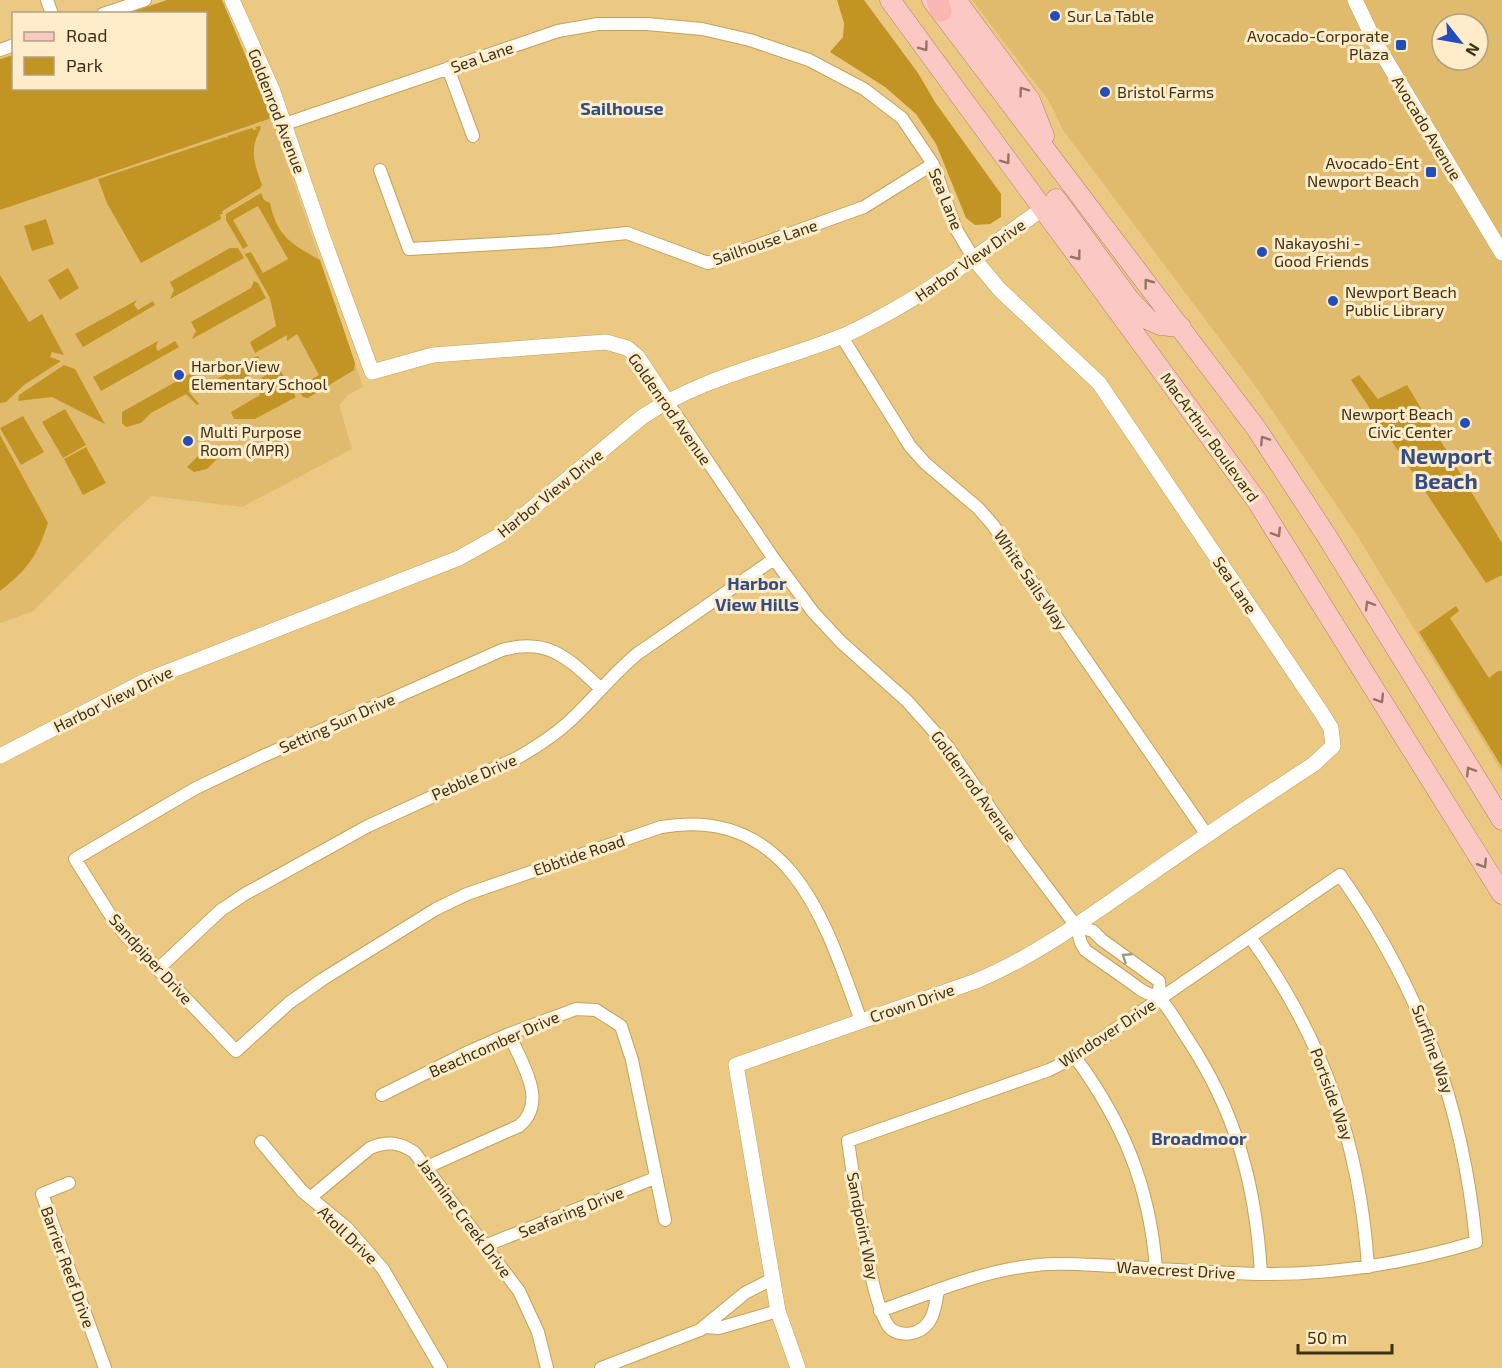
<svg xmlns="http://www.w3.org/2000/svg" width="1502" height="1368" font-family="'Exo 2',sans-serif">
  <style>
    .built { fill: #e1bb6d; fill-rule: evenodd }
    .green { fill: #c29424 }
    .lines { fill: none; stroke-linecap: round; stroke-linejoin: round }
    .minor-casing { stroke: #c4a25d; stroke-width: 14 }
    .tertiary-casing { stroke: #c4a25d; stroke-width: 16 }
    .primary-casing { stroke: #b77b6d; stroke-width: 21 }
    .trunk-casing { stroke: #b77b6d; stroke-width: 22 }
    .minor { stroke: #fff; stroke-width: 12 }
    .tertiary { stroke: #fff; stroke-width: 15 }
    .primary { stroke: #fbc8c4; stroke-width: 20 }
    .trunk { stroke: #fab6b0; stroke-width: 21 }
    .oneway { stroke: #937563 }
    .oneway2 { stroke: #9e9889 }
    .poi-dot { fill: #234dbb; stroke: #feecca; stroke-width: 2 }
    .labels { text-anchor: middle; stroke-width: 6; stroke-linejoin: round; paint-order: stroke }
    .poi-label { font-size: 16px; fill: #3e3113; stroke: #feecca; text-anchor: start }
    .street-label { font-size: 16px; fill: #3e3113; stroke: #feecca }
    .neighbourhood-label { font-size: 18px; font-weight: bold; fill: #324c85; stroke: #feecca }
    .district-label { font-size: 22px; font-weight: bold; fill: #324c85; stroke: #feecca }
  </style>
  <rect width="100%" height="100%" fill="#ebc982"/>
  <path class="built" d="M972,0H1502V772L1356,534L1256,387L1063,130L1049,101ZM1442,24H1478V60H1442Z
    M272,118L363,387L348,395L339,405L352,449L242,507L152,496L117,527L32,612L0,623V210Z"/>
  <path class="green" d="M167,0H222L272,118L0,210V59L13,55L14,88H206V14L129,13Z
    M837,0H864L918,73L935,102L1001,194V217L990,224L975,225L966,218L936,144L916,114L885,87L830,52L843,37L844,23Z
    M260,126L261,128C249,150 254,162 262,185L260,188L224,210L222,212L223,214H220L221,219L141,263L107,203L98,179L225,137L228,138L227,136L252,128L254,130L257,129L255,127Z
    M261,193L264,200L270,203C277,237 292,244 320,260L355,363L354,370L308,398L303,397L297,388L319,375L297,334L287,341V335L255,353L250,342L276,326L270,298L245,254L251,252L263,273L288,259L258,206L233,220L248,246L243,249L226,220V214Z
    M46,219L54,244L32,251L24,226Z
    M230,248H238L244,258L170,299L174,290L170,282Z
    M68,268L79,288L60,300L48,280Z
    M0,275L29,322L42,314L64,355L52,352L50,357L61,361L24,385L6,402L0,403Z
    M254,281L258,283L266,298L192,339L196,331L191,322L251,288Z
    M137,300L134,305L138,310L153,301L155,305L83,347L75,334Z
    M158,341L156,347L158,351L175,341L179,347L101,391L93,377Z
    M258,356L260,360L253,364L255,368L250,372L249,376L220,392L213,393L208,384L226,374L233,365Z
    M64,365L75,369L105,424L52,397L18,401L19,395Z
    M279,368L296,397L255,419H234L231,412L260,395L258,390L265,386L261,378Z
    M193,372L199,384L188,391L199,404L197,405L186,394L151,413L141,423L126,427L122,423V412Z
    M1359,375L1378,399L1407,385L1502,543V575L1486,583L1351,380Z
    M65,409L86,445L63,458L42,422Z
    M23,416L44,452L21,465L0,428Z
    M0,435L48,523C37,556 28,569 0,591Z
    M86,447L106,483L83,495L64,459Z
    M204,450L209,455L215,450L220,456L207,469L194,472L187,467Z
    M1456,606L1459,611L1450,618L1489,678L1498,671H1502V767L1419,632Z"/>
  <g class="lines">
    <defs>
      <path id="minor" d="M47,0L52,14
        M103,14L145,0
        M0,50L14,45
        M448,68L473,136
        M285,124L558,31L598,24H647L702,29L750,40L809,60L864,89L902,118L933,164L956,229L974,259
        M380,170L409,249L549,241L627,233L708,263L864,207L933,164
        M842,337L910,446L925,463L978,508L993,525L1207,835
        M666,400L774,559L813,612L841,642L907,701L948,747L1019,850L1076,926L1081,943L1085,950C1104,964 1123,976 1141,990C1147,994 1156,995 1161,1000C1171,1011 1179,1026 1187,1038C1236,1112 1256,1185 1261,1274
        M601,689C569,659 549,637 502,650L261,757L196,788L75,859L109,913L125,935L236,1051L289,1003L323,979L436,909L467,894L661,827C791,805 826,923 861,1021
        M1076,926L1093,931L1102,940L1159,981L1160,999
        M1250,937C1323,1038 1360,1143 1368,1267
        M158,969L221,910L245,894L368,826L517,758C538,746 557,734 574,717C596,696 614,673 637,654L774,559
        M1075,1057C1123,1122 1150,1187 1156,1269
        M382,1095L464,1054L509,1034L576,1009L596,1010L621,1026L632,1060L665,1220
        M261,1142L302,1191L347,1228L383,1269L441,1368
        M427,1167L519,1126C549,1102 521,1062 509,1034
        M69,1183L42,1194L105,1368
        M310,1198L370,1148C387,1141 399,1142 414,1152L519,1291L538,1332L547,1368
        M487,1245L655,1178
        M880,1311C931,1293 983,1270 1037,1265C1063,1262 1089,1265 1115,1266C1163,1269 1212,1273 1260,1274C1334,1275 1406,1263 1476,1242C1463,1105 1420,988 1340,875L1075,1057L1049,1070L848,1141C853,1175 871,1308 890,1328C896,1334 908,1335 916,1332C934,1325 935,1307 938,1290
        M704,1327L719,1328L778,1311
        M601,1368L700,1330L745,1293L772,1279"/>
      <path id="tertiary" d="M232,0L272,89L322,235L372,372L433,355L606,342L627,348L637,356L666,400
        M1355,0L1374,40L1502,253
        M0,756L147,680L459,558L500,535L642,417C702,377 774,363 840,337C853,332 865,325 877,319C940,286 994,243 1052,202
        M798,1368L778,1311L736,1065L976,981C1034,957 1084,920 1136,884C1195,843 1254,803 1314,764L1333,746L1331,728L1321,712L1099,383L1000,290L974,259"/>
      <path id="primary" d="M890,0L1257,501L1502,894
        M932,0L1256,428L1326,535L1502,820
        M956,0L1030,100L1044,136
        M1056,199L1129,299L1149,320L1160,325L1181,327"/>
      <path id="trunk" d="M937,0L941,11"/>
    </defs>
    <use href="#minor" class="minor-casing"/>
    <use href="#tertiary" class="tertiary-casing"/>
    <use href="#primary" class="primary-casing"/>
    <use href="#trunk" class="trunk-casing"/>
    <use href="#minor" class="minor"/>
    <use href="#tertiary" class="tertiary"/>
    <use href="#primary" class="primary"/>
    <use href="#trunk" class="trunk"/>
  </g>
  <defs><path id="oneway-chevron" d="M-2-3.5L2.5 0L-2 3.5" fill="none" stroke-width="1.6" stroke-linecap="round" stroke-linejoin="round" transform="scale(1.5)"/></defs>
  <g class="oneway">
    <use href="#oneway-chevron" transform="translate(924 47) rotate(54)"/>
    <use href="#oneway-chevron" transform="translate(1023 91) rotate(-126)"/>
    <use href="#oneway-chevron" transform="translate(1006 160) rotate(54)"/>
    <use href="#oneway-chevron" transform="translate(1077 256) rotate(53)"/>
    <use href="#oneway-chevron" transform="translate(1148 283) rotate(-127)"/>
    <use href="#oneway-chevron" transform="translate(1264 440) rotate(-123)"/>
    <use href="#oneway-chevron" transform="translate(1277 533) rotate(58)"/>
    <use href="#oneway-chevron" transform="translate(1369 605) rotate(-121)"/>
    <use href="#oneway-chevron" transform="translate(1380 699) rotate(58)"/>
    <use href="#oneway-chevron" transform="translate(1470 771) rotate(-122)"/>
    <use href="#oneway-chevron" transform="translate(1483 864) rotate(58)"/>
  </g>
  <use class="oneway2" href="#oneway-chevron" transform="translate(1126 957) rotate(-147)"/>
  <g class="poi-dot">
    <circle cx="1055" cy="16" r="6"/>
    <rect x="1395" y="39" width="12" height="12" rx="3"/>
    <circle cx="1105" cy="92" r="6"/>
    <rect x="1425" y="166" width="12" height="12" rx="3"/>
    <circle cx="1262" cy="252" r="6"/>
    <circle cx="1333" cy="301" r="6"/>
    <circle cx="179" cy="375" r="6"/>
    <circle cx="1465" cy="423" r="6"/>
    <circle cx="188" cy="441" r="6"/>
  </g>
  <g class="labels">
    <g class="poi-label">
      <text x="1067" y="22">Sur La Table</text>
      <text x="1389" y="42" text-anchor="end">Avocado-Corporate<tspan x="1389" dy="18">Plaza</tspan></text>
      <text x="1117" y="98">Bristol Farms</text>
      <text x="1419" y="169" text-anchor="end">Avocado-Ent<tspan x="1419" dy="18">Newport Beach</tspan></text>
      <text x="1274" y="249">Nakayoshi -<tspan x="1274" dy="18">Good Friends</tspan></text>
      <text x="1345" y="298">Newport Beach<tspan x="1345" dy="18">Public Library</tspan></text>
      <text x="191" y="372">Harbor View<tspan x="191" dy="18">Elementary School</tspan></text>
      <text x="1453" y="420" text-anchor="end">Newport Beach<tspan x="1453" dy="18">Civic Center</tspan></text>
      <text x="200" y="438">Multi Purpose<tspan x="200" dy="18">Room (MPR)</tspan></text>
    </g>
    <g class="street-label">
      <text transform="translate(482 57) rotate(-19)" y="6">Sea Lane</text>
      <text transform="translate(277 111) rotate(69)" y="6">Goldenrod Avenue</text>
      <text transform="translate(1427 128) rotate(59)" y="6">Avocado Avenue</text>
      <text transform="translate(946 199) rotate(68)" y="6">Sea Lane</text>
      <text transform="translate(765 242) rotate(-19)" y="6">Sailhouse Lane</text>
      <text transform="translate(970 260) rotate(-35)" y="6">Harbor View Drive</text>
      <text transform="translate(670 409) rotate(55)" y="6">Goldenrod Avenue</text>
      <text transform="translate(1210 437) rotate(54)" y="6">MacArthur Boulevard</text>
      <text transform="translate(550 493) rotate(-39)" y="6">Harbor View Drive</text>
      <text transform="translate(1031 580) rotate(56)" y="6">White Sails Way</text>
      <text transform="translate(1235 585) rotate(56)" y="6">Sea Lane</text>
      <text transform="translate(113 699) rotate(-26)" y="6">Harbor View Drive</text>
      <text transform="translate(337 723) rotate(-24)" y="6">Setting Sun Drive</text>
      <text transform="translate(474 777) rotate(-24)" y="6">Pebble Drive</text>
      <text transform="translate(974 786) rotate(54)" y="6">Goldenrod Avenue</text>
      <text transform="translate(579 855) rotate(-19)" y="6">Ebbtide Road</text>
      <text transform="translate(151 959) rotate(48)" y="6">Sandpiper Drive</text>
      <text transform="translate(912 1003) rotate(-19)" y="6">Crown Drive</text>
      <text transform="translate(1107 1033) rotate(-33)" y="6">Windover Drive</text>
      <text transform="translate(494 1044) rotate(-24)" y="6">Beachcomber Drive</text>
      <text transform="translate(1433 1049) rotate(70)" y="6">Surfline Way</text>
      <text transform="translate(1332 1094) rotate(70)" y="6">Portside Way</text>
      <text transform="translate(571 1212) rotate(-22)" y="6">Seafaring Drive</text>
      <text transform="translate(465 1218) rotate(53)" y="6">Jasmine Creek Drive</text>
      <text transform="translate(863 1226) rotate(79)" y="6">Sandpoint Way</text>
      <text transform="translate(348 1235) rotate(44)" y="6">Atoll Drive</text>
      <text transform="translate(68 1267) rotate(70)" y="6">Barrier Reef Drive</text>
      <text transform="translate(1176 1270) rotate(3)" y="6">Wavecrest Drive</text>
    </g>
    <g class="neighbourhood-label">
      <text x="622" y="115">Sailhouse</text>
      <text x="757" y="590">Harbor<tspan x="757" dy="21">View Hills</tspan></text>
      <text x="1199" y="1145">Broadmoor</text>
    </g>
    <g class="district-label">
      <text x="1446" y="464">Newport<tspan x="1446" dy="25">Beach</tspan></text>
    </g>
  </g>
  <rect x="12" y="12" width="195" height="78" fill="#feecca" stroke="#b1a181" stroke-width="1.5"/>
  <rect x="24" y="32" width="30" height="9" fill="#fbc8c4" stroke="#b1a181" stroke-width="1.5"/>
  <text x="66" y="42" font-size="18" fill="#3e3113">Road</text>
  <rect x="24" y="57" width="30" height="18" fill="#c29424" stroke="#b1a181" stroke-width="1.5"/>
  <text x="66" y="72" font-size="18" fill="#3e3113">Park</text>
  <g transform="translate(1460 42) rotate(121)"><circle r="28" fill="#feecca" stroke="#b1a181" stroke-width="1.5"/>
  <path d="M0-4.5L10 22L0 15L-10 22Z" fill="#234dbb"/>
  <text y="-9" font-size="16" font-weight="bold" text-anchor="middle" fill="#3e3113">N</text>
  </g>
  <path d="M1298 1344v9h94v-9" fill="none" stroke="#3e3113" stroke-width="3"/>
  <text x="1307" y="1344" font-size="18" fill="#3e3113" stroke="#feecca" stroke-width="4.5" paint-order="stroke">50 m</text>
</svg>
